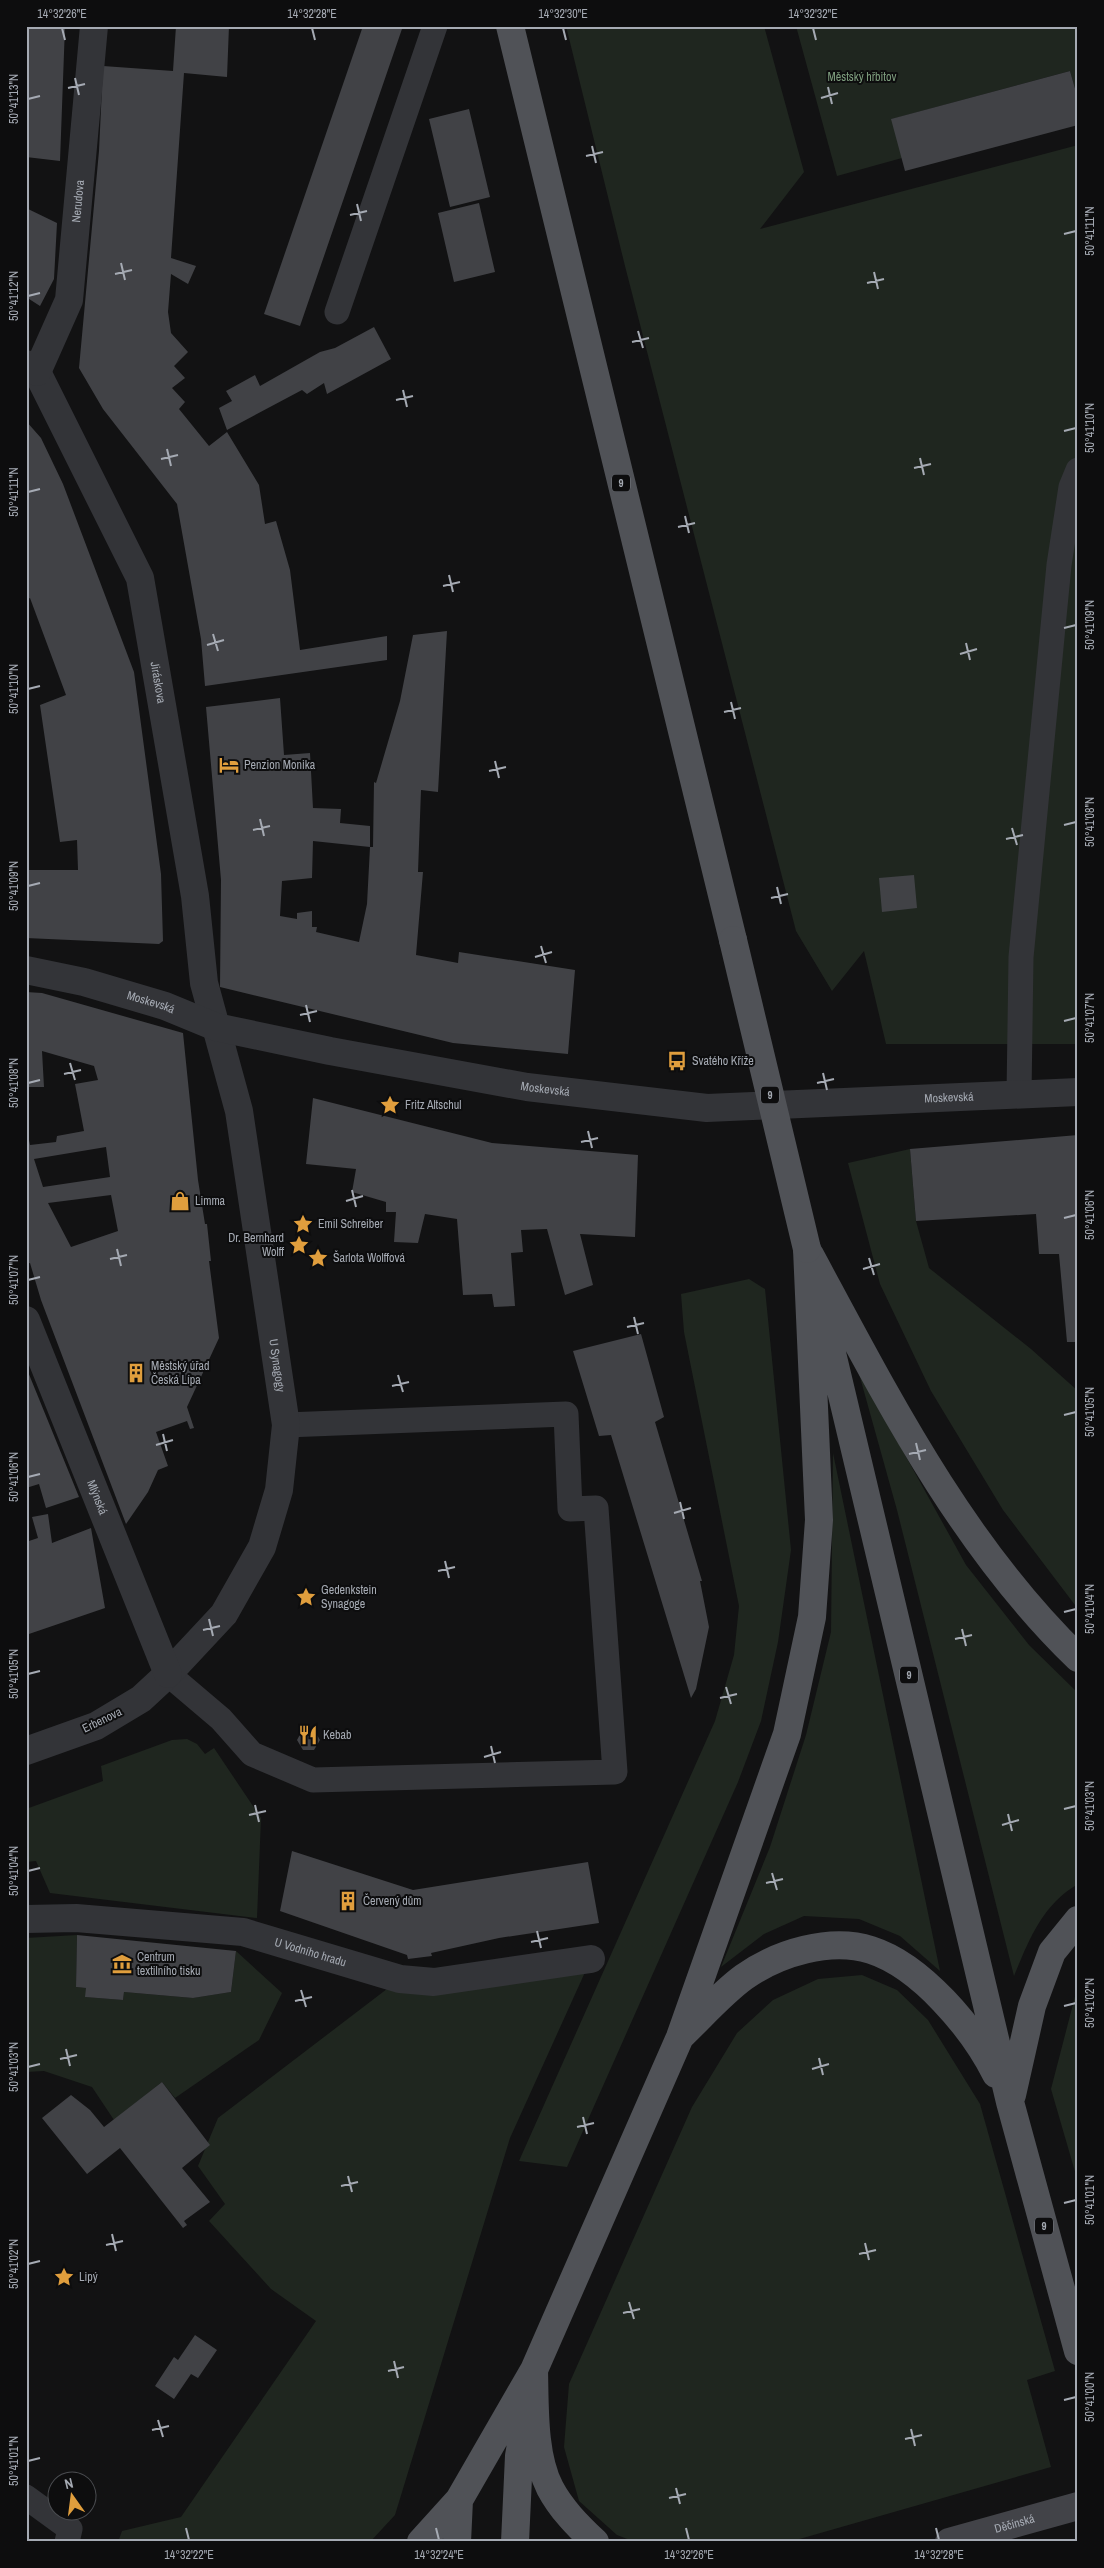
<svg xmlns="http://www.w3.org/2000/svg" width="1104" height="2568" font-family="'Archivo Narrow',sans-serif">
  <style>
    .green { fill: #1f261f }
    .building { fill: #414246; fill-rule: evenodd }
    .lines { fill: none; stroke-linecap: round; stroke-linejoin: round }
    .service { stroke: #333438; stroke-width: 25 }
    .minor { stroke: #333438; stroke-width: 28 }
    .secondary { stroke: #424348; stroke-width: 28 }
    .primary { stroke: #505257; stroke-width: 28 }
    .primary-bridge { stroke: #505257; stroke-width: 28 }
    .ticks { fill: none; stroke: #a5aab3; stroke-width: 2 }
    .labels { text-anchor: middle; stroke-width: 4; stroke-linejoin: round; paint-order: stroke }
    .shield { fill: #0d0d0e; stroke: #777b82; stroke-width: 1 }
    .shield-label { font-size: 11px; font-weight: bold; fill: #a5aab3 }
    .park-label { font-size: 12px; fill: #7d9c7d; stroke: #0d0d0e }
    .street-label { font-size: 12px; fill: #a5aab3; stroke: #0d0d0e }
    .poi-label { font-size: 12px; fill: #a5aab3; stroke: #0d0d0e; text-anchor: start }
    .neatline { fill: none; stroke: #a5aab3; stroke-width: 2 }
    .ticks-label { font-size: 12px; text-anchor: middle; fill: #a5aab3 }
  </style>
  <rect width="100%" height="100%" fill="#121213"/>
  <path class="green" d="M566,26H764L804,172L760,229L1078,145V1044H886L864,951L832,991L796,931L625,266Z
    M796,26H1078V99L1070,71L892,119L902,158L837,176Z
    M910,1149L916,1221L929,1268L1031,1349L1078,1391V1609L1003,1510L931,1391L880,1284L848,1163Z
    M749,1279L765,1289L791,1550L778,1642L761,1721L738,1782L567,2167L519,2161L715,1721L734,1655L739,1606L684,1332L681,1294Z
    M858,1370L966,1565L1029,1645L1078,1693V1884C1042,1905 1029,1940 1014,1976L897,1510Z
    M833,1453L940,1971L900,1936L859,1919L804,1916L764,1934L721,1967L770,1847L806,1735L831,1632Z
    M187,1739L197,1744L205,1754L214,1748L261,1818L257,1918L50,1893L36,1861L26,1862V1809L103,1781L101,1766L172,1740Z
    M77,1935L76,1987L86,1988V1997L123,2000L124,1992L193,1998L231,1992L236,1951L282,1993L259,2040L175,2098L162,2082L114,2120L92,2087L44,2071L26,2072V1938Z
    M591,1959L510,2138L395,2515L370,2542H118L122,2531L181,2517L316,2321L271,2289L209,2221L225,2204L198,2166L218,2118L400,1979Z
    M862,1975L897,1990L928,2020L980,2104L1055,2371L1027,2380L1051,2467L789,2542H635L617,2535L579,2501L564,2447L569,2384L692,2107L737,2033L773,2000L818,1979Z
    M1078,1985V2182L1051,2089Z"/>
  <path class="building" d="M26,26H65L60,161L26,157Z
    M176,26H229L227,77L184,73L171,258L196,266L188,284L171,274L168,312L171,333L188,352L174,366L185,378L172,388L185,402L179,409L209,446L227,432L259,485L265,524L276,521L290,570L300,650L387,636V660L205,686L201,639L177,504L103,409L79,368L99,151L103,66L173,71Z
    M363,26H403L300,326L264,314Z
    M1070,71L1076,92H1078V125L905,171L891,119Z
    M469,109L490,197L450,207L429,119Z
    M479,203L495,272L454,282L438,213Z
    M26,208L57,223L54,279L40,306L26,297Z
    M374,327L391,359L327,394L324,383L307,394L302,390L227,430L219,408L232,401L226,391L255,375L260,386L320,352L335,348Z
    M26,421L41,438L63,484L134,672L161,874L163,941L159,944L26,938V870H78L77,840L60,842L40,705L66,695L30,598L26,600Z
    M447,631L438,792L421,790L418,872H423L416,955L458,963L459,952L575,970L568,1054L453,1043L220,987L221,880L206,707L280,698L284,755L310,753L313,808L341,809L340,823L370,826V847L313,841L312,878L282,881L280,916L297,919V913L312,911V927H317L316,932L359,942L367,904L370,847H373L374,782L376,783L400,701L413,635Z
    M914,875L917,908L882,912L879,878Z
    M26,992L42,993L183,1033L198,1180L205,1224H207L211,1261H209L219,1338L187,1407L194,1428L190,1429L187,1421L156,1432L168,1466L158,1470L148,1492L126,1524L41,1300L30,1263L26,1264V1142L29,1140L30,1145L56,1142L57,1136L84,1131L75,1084L98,1080L94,1066L42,1051L44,1087H26ZM106,1147L110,1177L43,1187L34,1159ZM111,1195L118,1231L71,1247L48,1203Z
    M313,1098L492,1143L638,1155L635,1237L580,1234L593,1285L565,1295L547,1229L521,1230L523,1252L511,1253L515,1306L494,1307L492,1294L463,1295L457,1219L425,1214L418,1243L394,1242L396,1212H386V1202L352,1192L356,1169L306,1164Z
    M1078,1135V1342H1067L1059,1254H1039L1036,1214L916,1221L910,1149Z
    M641,1334L664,1417L655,1422L702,1581H700L709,1627L696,1689L691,1698L611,1435L599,1436L573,1351Z
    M26,1367L79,1497L46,1508L39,1484L26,1488Z
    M48,1514L52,1543L91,1528L105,1608L26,1635V1542L38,1538L32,1517Z
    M303,1729L314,1730L320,1740L314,1750H303L297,1740Z
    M292,1851L413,1890L588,1862L599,1923L499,1938L431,1953L432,1956L408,1959L407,1955L280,1911Z
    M77,1935L236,1951L231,1992L193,1998L124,1992L123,2000L85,1997L86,1988L76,1987Z
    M162,2082L210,2145L182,2168L210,2202L184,2221L187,2225L183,2228L120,2148L87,2174L42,2118L71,2095L90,2110L104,2127Z
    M195,2335L217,2350L198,2378L191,2374L174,2399L155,2386L174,2357L178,2360Z"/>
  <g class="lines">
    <path class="service" d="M337,312L435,26
      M1019,1095L1021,957L1033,833L1059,565L1071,487L1078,470
      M168,1674L221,1719L252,1754L313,1780L615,1772L596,1508L570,1509L566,1414L286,1425
      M26,2497L70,2529L67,2542"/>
    <g class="minor">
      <path id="s1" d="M26,364L37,372L140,578L195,896L204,983L239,1111L286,1425L279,1490L262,1547L224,1614L168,1674L141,1699L96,1726L26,1751"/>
      <path id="s2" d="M37,372L69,300L94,26"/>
      <path id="s3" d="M26,970L84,982L165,1006L216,1027L330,1051L527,1087L707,1108L1078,1092"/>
      <path id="s4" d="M26,1320L168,1674"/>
      <path id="s5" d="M26,1919L76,1918L243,1932L400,1979L434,1982L591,1959"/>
    </g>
    <path class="secondary" id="s6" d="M949,2542L1078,2506"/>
    <path class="primary" d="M510,26L733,940
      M810,1255C886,1396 961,1545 1078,1658
      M822,1311L1010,2102L1078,2351
      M683,2034C702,2016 722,1993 744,1977C778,1953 830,1937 871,1950C921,1966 973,2028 996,2074
      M1012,2095L1032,2006L1052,1952L1078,1920
      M534,2370C535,2406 533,2455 550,2488C561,2509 578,2526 595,2542
      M421,2542L459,2500L534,2370L680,2037L787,1734L812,1617L819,1520L807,1249
      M457,2542L459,2500
      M515,2542L519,2456L526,2416"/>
    <path class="primary-bridge" d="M733,940L807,1249"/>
  </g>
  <path class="ticks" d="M62,28L65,40M312,28L315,40M563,28L566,40M813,28L816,40M75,78L79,95M828,87L832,104M68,88L85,84M821,98L838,93M28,99L40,96M592,146L596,163M586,156L603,152M357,204L361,221M350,215L367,211M1064,234L1076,231M121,263L125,280M874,272L878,289M115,274L132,270M867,283L884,279M28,296L40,293M638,331L643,348M632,342L649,338M403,390L407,407M396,400L413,396M1064,431L1076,428M167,449L171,466M920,458L924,475M161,459L178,455M914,468L931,464M28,492L40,489M685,516L689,533M678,527L695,523M449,575L453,592M443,586L460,582M1064,628L1076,625M213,634L218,651M966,643L970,660M207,645L224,640M960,654L977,649M28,689L40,686M731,702L735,719M724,712L741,708M495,761L499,778M489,771L506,767M260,819L264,836M1064,825L1076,822M1012,828L1017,845M253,830L270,826M1006,839L1023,835M28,886L40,883M777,887L781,904M771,898L788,894M541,946L546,963M535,957L552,952M306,1005L310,1022M300,1015L317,1011M1064,1021L1076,1018M70,1063L75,1080M823,1073L827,1090M64,1074L81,1070M28,1083L40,1080M817,1083L834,1079M588,1131L592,1148M581,1142L598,1138M352,1190L356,1207M346,1201L363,1196M1064,1218L1076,1215M117,1249L121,1266M869,1258L874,1275M110,1259L127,1255M863,1269L880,1264M28,1280L40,1277M634,1317L638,1334M627,1327L644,1323M398,1375L403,1392M392,1386L409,1382M1064,1415L1076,1412M163,1434L167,1451M916,1443L920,1460M156,1445L173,1440M909,1454L926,1450M28,1477L40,1474M680,1502L684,1519M674,1513L691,1508M445,1561L449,1578M438,1571L455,1567M1064,1612L1076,1609M209,1619L213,1636M962,1629L966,1646M203,1630L220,1626M955,1639L972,1635M28,1674L40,1671M726,1687L731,1704M720,1698L737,1694M491,1746L495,1763M484,1757L501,1752M255,1805L259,1822M1064,1809L1076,1806M1008,1814L1012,1831M249,1815L266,1811M1002,1825L1019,1820M28,1871L40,1868M772,1873L777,1890M766,1883L783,1879M537,1931L541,1948M531,1942L548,1938M301,1990L306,2007M295,2001L312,1997M1064,2006L1076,2003M66,2049L70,2066M819,2058L823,2075M60,2059L77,2055M28,2067L40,2064M812,2069L829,2064M583,2117L587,2134M577,2127L594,2123M348,2176L352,2192M341,2186L358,2182M1064,2203L1076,2200M112,2234L116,2251M865,2243L869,2260M106,2245L123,2241M859,2254L876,2250M28,2264L40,2261M629,2302L634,2319M623,2313L640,2309M394,2361L398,2378M388,2371L404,2367M1064,2400L1076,2397M158,2420L163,2437M911,2429L915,2446M152,2430L169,2426M905,2439L922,2435M28,2461L40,2458M676,2488L680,2504M669,2498L686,2494M186,2528L189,2540M436,2528L439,2540M686,2528L689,2540M936,2528L939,2540"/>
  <defs>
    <symbol id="hotel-bare" viewBox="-9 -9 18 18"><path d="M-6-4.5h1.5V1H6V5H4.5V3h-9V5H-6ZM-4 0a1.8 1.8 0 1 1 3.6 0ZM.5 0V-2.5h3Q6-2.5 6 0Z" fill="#e09e3d" stroke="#0d0d0e" stroke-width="2.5" paint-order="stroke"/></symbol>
    <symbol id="bus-bare" viewBox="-9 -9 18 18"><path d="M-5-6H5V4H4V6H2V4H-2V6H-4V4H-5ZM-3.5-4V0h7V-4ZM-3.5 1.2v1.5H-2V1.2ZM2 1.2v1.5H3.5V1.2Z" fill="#e09e3d" stroke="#0d0d0e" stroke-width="2.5" paint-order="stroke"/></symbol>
    <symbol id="sight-bare" viewBox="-9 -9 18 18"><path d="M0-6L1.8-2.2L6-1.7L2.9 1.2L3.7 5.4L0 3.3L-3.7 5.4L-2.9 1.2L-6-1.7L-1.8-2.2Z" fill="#e09e3d" stroke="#0d0d0e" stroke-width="2.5" paint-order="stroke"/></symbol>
    <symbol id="shop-bare" viewBox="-9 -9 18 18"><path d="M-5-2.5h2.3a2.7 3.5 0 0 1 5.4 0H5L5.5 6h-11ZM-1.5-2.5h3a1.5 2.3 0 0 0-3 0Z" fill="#e09e3d" stroke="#0d0d0e" stroke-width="2.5" paint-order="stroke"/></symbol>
    <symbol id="building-bare" viewBox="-9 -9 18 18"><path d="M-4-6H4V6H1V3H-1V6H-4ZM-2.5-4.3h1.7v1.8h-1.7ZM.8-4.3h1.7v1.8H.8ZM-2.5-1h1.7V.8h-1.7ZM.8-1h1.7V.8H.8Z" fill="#e09e3d" stroke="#0d0d0e" stroke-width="2.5" paint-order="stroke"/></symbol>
    <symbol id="restaurant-bare" viewBox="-9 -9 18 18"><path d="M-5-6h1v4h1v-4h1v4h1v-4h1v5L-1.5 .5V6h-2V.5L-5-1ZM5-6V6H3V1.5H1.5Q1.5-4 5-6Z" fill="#e09e3d" stroke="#0d0d0e" stroke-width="2.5" paint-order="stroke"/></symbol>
    <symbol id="museum-bare" viewBox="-9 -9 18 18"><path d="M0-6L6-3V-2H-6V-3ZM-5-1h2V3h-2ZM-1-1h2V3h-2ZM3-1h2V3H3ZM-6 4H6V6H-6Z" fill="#e09e3d" stroke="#0d0d0e" stroke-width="2.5" paint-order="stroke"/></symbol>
  </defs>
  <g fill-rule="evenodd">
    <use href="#hotel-bare" x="215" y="751" width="28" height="28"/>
    <use href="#bus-bare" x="663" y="1047" width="28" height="28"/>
    <use href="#sight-bare" x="376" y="1091" width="28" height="28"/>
    <use href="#shop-bare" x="166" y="1187" width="28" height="28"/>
    <use href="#sight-bare" x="289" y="1210" width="28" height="28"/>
    <use href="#sight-bare" x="285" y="1231" width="28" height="28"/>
    <use href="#sight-bare" x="304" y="1244" width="28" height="28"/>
    <use href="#building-bare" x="122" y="1359" width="28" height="28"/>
    <use href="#sight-bare" x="292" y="1583" width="28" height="28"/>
    <use href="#restaurant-bare" x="294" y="1721" width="28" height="28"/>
    <use href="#building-bare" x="334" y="1887" width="28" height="28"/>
    <use href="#museum-bare" x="108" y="1950" width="28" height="28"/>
    <use href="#sight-bare" x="50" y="2263" width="28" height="28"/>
  </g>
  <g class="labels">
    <g class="shield">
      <rect x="612" y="474.5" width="18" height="17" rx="4"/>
      <rect x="761" y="1086.5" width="18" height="17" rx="4"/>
      <rect x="900" y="1666.5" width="18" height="17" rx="4"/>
      <rect x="1035" y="2217.5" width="18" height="17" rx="4"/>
    </g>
    <g class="shield-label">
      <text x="621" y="487">9</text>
      <text x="770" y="1099">9</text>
      <text x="909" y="1679">9</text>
      <text x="1044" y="2230">9</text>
    </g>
    <g class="park-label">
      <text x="862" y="81">Městský hřbitov</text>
    </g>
    <g class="street-label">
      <text dy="4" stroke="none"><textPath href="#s2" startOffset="178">Nerudova</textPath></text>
      <text dy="4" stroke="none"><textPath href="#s1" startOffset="350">Jiráskova</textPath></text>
      <text dy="4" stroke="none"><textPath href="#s3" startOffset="129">Moskevská</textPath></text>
      <text dy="4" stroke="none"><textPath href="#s3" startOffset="534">Moskevská</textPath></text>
      <text dy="4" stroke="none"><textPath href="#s3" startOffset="939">Moskevská</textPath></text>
      <text dy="4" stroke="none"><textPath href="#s1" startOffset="1044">U Synagogy</textPath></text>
      <text dy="4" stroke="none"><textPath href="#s4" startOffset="191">Mlýnská</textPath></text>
      <text transform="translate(102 1720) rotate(-26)" y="4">Erbenova</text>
      <text dy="4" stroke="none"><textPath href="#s5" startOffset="288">U Vodního hradu</textPath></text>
      <text dy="4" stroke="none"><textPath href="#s6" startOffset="68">Děčínská</textPath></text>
    </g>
    <g class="poi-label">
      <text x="244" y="769">Penzion Monika</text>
      <text x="692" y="1065">Svatého Kříže</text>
      <text x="405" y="1109">Fritz Altschul</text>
      <text x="195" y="1205">Limma</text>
      <text x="318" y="1228">Emil Schreiber</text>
      <text x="284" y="1242" text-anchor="end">Dr. Bernhard<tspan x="284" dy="14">Wolff</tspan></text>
      <text x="333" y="1262">Šarlota Wolffová</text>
      <text x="151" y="1370">Městský úřad<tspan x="151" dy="14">Česká Lípa</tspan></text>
      <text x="321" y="1594">Gedenkstein<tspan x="321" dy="14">Synagoge</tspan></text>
      <text x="323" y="1739">Kebab</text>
      <text x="363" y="1905">Červený dům</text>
      <text x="137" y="1961">Centrum<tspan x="137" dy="14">textilního tisku</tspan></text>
      <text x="79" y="2281">Lipý</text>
    </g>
  </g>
  <rect width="1104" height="2568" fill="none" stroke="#0d0d0e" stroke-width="55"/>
  <g transform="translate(72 2496) rotate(346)"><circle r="24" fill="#0d0d0e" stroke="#4a4c50"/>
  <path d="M0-4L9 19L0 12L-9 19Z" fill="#e09e3d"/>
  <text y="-8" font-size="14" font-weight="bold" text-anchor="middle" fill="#a5aab3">N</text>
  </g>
  <rect x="28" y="28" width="1048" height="2512" class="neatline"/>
  <g class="ticks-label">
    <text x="62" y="18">14°32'26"E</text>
    <text x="312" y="18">14°32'28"E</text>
    <text x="563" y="18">14°32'30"E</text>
    <text x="813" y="18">14°32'32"E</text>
    <text transform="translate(14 99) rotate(-90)" y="4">50°41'13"N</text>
    <text transform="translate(1090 231) rotate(-90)" y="4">50°41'11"N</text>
    <text transform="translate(14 296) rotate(-90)" y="4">50°41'12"N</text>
    <text transform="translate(1090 428) rotate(-90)" y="4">50°41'10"N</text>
    <text transform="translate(14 492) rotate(-90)" y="4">50°41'11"N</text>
    <text transform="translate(1090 625) rotate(-90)" y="4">50°41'09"N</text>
    <text transform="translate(14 689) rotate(-90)" y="4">50°41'10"N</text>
    <text transform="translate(1090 822) rotate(-90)" y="4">50°41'08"N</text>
    <text transform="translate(14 886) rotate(-90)" y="4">50°41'09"N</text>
    <text transform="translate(1090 1018) rotate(-90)" y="4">50°41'07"N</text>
    <text transform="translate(14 1083) rotate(-90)" y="4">50°41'08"N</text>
    <text transform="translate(1090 1215) rotate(-90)" y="4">50°41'06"N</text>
    <text transform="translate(14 1280) rotate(-90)" y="4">50°41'07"N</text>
    <text transform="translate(1090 1412) rotate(-90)" y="4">50°41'05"N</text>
    <text transform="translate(14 1477) rotate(-90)" y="4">50°41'06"N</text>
    <text transform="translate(1090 1609) rotate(-90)" y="4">50°41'04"N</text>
    <text transform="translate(14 1674) rotate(-90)" y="4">50°41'05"N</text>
    <text transform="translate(1090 1806) rotate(-90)" y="4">50°41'03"N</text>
    <text transform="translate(14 1871) rotate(-90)" y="4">50°41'04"N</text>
    <text transform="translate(1090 2003) rotate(-90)" y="4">50°41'02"N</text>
    <text transform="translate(14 2067) rotate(-90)" y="4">50°41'03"N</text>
    <text transform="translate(1090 2200) rotate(-90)" y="4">50°41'01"N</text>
    <text transform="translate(14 2264) rotate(-90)" y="4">50°41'02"N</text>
    <text transform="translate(1090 2397) rotate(-90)" y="4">50°41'00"N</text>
    <text transform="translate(14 2461) rotate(-90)" y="4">50°41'01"N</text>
    <text x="189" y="2559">14°32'22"E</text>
    <text x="439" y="2559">14°32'24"E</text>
    <text x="689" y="2559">14°32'26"E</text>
    <text x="939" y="2559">14°32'28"E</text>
  </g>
</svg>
